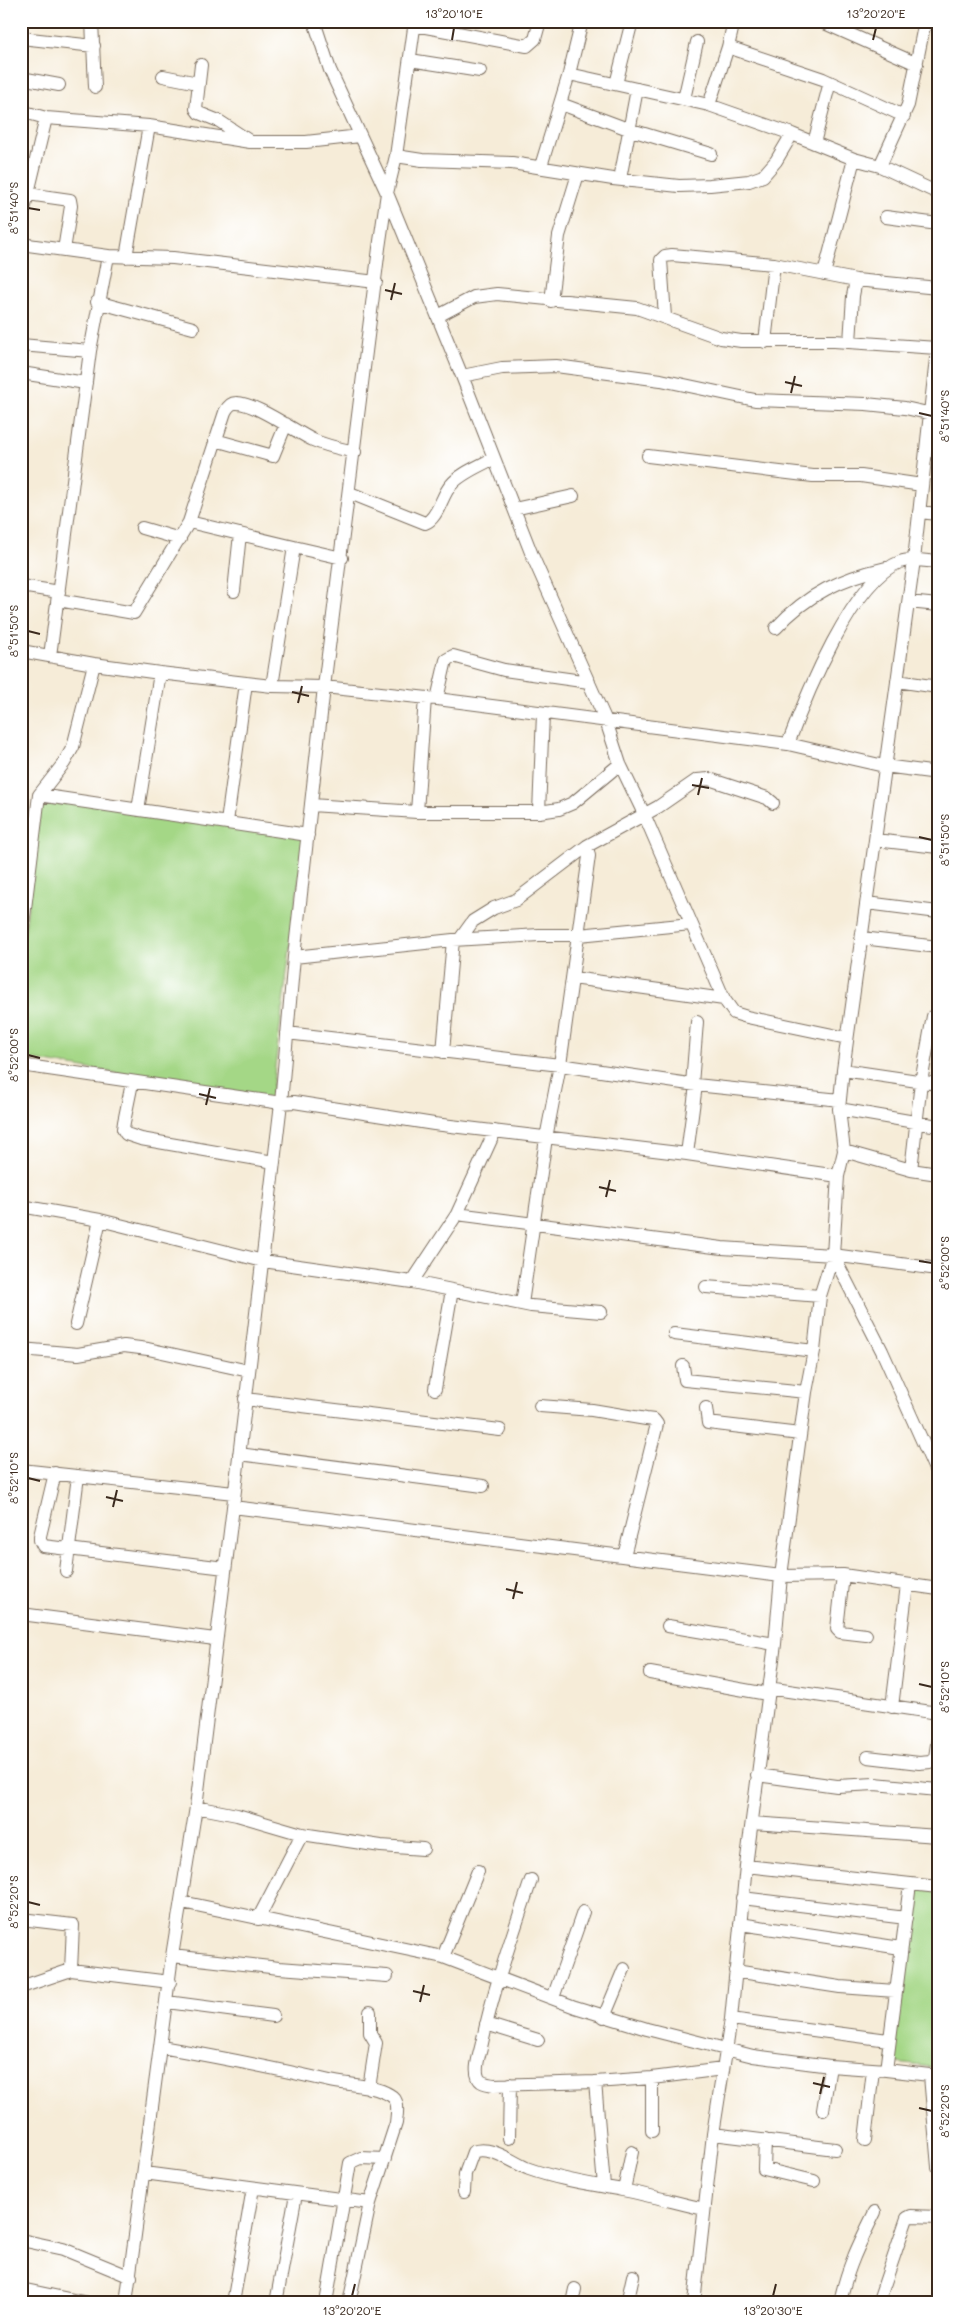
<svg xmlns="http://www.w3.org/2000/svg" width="959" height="2324" font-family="Mali,sans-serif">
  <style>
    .green { fill: #a4d786; stroke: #708052 }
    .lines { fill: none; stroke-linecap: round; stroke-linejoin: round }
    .minor-casing { stroke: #7c6e5f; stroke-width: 14 }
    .minor { stroke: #fff; stroke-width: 12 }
    .ticks { fill: none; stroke: #3b2a1e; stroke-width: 2 }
    .neatline { fill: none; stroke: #3b2a1e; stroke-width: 2 }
    .ticks-label { font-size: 12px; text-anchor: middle; fill: #3b2a1e }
  </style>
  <rect width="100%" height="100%" fill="#fff"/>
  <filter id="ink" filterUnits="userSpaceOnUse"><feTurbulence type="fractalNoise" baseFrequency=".02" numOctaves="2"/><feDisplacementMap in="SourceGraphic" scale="10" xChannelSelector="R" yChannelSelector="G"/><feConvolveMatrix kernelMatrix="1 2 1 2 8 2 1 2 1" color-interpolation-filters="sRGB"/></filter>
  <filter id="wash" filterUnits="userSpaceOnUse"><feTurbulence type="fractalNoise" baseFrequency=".0096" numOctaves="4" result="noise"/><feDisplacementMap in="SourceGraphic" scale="20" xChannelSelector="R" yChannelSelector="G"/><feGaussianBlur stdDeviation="1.12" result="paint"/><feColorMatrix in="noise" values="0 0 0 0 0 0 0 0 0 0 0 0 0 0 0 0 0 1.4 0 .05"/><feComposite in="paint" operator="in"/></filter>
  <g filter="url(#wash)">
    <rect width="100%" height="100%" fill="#f6ecd8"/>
    <path class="green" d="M42,794L305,831L271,1098L21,1058V962Z
      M912,1887L938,1890V2068L888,2062Z"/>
  </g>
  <g filter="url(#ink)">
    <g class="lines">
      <defs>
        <path id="minor" d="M92,21L95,87
          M314,21L330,70L387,193L462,376L532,555L606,721L620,764L644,814L724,999L734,1013L747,1017L847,1038
          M820,21L917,64
          M415,25L527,46L535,39L540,21
          M21,38L94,46
          M728,47L823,79L904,116
          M410,60L480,71
          M201,65L196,109L199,113L219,121L248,140
          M569,74L709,105L792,134L854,159L880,166L938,193
          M163,76L198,83
          M21,78L59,85
          M616,84L632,21
          M684,99L697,42
          M561,104L628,129L711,154
          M709,105L728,47L734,21
          M21,111L46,118L149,126L250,142H306L360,136
          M814,143L830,82
          M396,156L422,160L512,163L613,179L679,186L710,185L749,181L763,176L776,161L792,134
          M541,166L569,74L582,21
          M880,166L908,105L925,21
          M620,179L637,89
          M28,194L70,200L71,206L64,250
          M886,217L938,224
          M21,222L46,118
          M21,244L108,256L173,258L376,282
          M126,257L149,126
          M824,274L854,159
          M551,301L559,236L578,174
          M97,302L193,328
          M438,316L474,297L497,294L637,308L721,338L741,341H834L937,348
          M665,317L661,260L665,256L672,255L774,264L856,280L938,288
          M765,342L774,264
          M850,342L853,296L856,280
          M21,345L90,351
          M21,373L86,383
          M462,376L502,368L556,366L661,380L755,400L866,404L905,408L937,415
          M215,440L273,456L286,424
          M648,456L813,476H861L922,485
          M350,493L425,523C438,519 442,494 451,485C461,473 480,466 494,458
          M514,509L573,496
          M919,512L938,514
          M189,522L294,547
          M142,528L180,539
          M21,586L59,592
          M234,591L240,534
          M58,600L134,613L189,522L225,412C227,408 230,403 236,403C254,402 296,432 313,440C326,446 341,449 355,452
          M909,602L938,605
          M776,628C807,594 842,578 886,568
          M21,651L94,664L160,673L272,686L324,687L437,699L788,744L884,766L938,773
          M50,656L90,351L108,256
          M897,681L938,687
          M272,686L294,547L342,558
          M437,699L446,660L453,656L504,670L589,682
          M788,744C805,698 853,579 900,562C911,558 926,561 938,562
          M39,795L308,835
          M311,805L417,812H539L559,809L573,803L620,764
          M138,810L160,673
          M417,812L425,698
          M539,812L543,714
          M227,822L246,683
          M875,840L938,847
          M867,903L938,912
          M862,938L938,947
          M460,939L473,921L494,908L516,900L587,846L658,807L697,780L709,779L767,798L773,803
          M21,941L39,795L64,763L73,747L94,664
          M294,957L453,940L539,935H579L691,924
          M573,978L724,999
          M287,1033L560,1065L696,1085L840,1100
          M443,1052L453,940
          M21,1065L281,1103L294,1102L434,1124L687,1154L838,1176
          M843,1070L938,1084
          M132,1083L124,1122L123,1129L126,1134L141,1139L274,1162
          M692,1084L697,1022
          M839,1109L938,1126
          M844,1151L911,1170L938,1174
          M687,1154L696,1085
          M911,1170L921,1082L933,1016L938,1013
          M21,1206L100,1220L263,1261L412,1282L457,1214L495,1131
          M457,1214L667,1241L722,1248L833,1255L938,1269
          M833,1255L882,1351L938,1476
          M412,1282L531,1306L601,1312
          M706,1287L820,1296
          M522,1304L546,1138L560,1065L589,856L587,846
          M76,1324L100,1220
          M674,1334L814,1351
          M21,1349L78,1354L124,1346L148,1349L249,1371
          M683,1366L685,1380L806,1392
          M435,1389L452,1290
          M245,1399L500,1430
          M540,1406L592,1410L646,1419L654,1420L657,1424L624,1556
          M706,1408L708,1423L800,1434
          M239,1454L483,1486
          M21,1470L234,1493
          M55,1473L40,1536V1540L43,1546L225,1568
          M233,1507L781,1576L843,1575L938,1589
          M66,1571L78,1476
          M843,1575L837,1629L840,1632L866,1635
          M21,1614L215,1639
          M668,1626L775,1644
          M650,1673L767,1694
          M768,1688L938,1713
          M892,1707L907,1585
          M868,1757L919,1763L931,1762L935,1757L938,1738
          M757,1775L837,1786L875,1784L938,1790
          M196,1807L237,1815L302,1834L381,1846L423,1849
          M752,1823L938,1836
          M746,1866L938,1887
          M531,1880C513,1934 494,1987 482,2043C480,2053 474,2068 478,2077C480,2084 489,2084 494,2085L595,2082L652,2078L723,2069
          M742,1898L906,1918
          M182,1902L443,1957L575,2007L647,2029L753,2056L830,2066L886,2070L938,2076
          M21,1919L73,1925L71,1970
          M258,1919L302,1834
          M740,1924L901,1948
          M172,1956L279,1968L387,1976
          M443,1957L478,1871
          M735,1971L840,1987L895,1991
          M21,1987L71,1970L170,1982
          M553,1998L583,1912
          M167,2002L273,2016
          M604,2017L624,1969
          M731,2019L888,2040
          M486,2024L538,2040
          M161,2047C218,2057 274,2068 330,2081C349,2085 374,2085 390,2095C400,2100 397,2113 396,2123L370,2203L349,2303
          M886,2070L910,1884
          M930,2076L938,2167
          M652,2078V2131
          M595,2082L604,2186
          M369,2088L376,2043L370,2033V2012
          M823,2110L830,2066
          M713,2134L835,2149
          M509,2138L510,2084
          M765,2140L764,2169L814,2181
          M865,2140L873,2070
          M144,2173L370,2203
          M624,2190L632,2152
          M464,2192L465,2174L473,2152C490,2144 515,2164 529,2169C560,2180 591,2184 622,2190C650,2195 677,2203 704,2209
          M21,2240L63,2249L131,2277
          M21,2289L88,2303
          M126,2303L172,1956L196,1807L233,1507L281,1103L294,957L324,687L379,248L387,193L396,156L415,21
          M233,2303L253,2188
          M276,2303L296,2194
          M326,2303L350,2163L361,2158L385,2159
          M572,2303L575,2289
          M627,2303L633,2276
          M694,2303L713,2134L731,2019L746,1866L775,1644L781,1576L806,1392L814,1351L820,1296L833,1255L838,1176L844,1151L839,1109L843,1070L914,560L938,340
          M840,2303C846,2270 860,2242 875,2212
          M878,2303L907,2218L911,2216L938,2217"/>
      </defs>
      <use href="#minor" class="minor-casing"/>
      <use href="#minor" class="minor"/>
    </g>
  </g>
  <path class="ticks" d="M452,40L454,28M873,40L876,28M28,208L40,210M385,290L402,294M391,300L395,283M785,382L802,386M791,393L795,376M919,413L932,416M28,631L40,634M292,692L309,696M298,703L302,686M692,785L709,788M698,795L702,778M919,837L932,840M28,1055L40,1058M199,1094L216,1098M206,1105L210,1088M599,1187L616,1191M606,1197L610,1180M919,1261L932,1263M28,1478L40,1481M106,1497L123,1501M113,1507L117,1490M506,1589L523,1593M513,1599L517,1582M919,1684L932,1687M28,1902L40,1905M413,1991L430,1995M420,2002L424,1985M813,2083L830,2087M820,2094L824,2077M919,2108L932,2111M352,2296L355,2284M773,2296L776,2284"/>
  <rect width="959" height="2324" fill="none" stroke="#fff" stroke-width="55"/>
  <rect x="28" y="28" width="904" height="2268" class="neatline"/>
  <g class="ticks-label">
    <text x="454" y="18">13°20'10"E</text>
    <text x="876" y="18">13°20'20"E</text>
    <text transform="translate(14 208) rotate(-90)" y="4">8°51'40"S</text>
    <text transform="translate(945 416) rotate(-90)" y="4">8°51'40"S</text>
    <text transform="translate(14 631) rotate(-90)" y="4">8°51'50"S</text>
    <text transform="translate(945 840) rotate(-90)" y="4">8°51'50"S</text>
    <text transform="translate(14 1055) rotate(-90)" y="4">8°52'00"S</text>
    <text transform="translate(945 1263) rotate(-90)" y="4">8°52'00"S</text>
    <text transform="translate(14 1478) rotate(-90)" y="4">8°52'10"S</text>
    <text transform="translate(945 1687) rotate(-90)" y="4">8°52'10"S</text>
    <text transform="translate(14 1902) rotate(-90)" y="4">8°52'20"S</text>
    <text transform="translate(945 2111) rotate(-90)" y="4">8°52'20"S</text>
    <text x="352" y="2315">13°20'20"E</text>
    <text x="773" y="2315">13°20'30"E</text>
  </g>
</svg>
